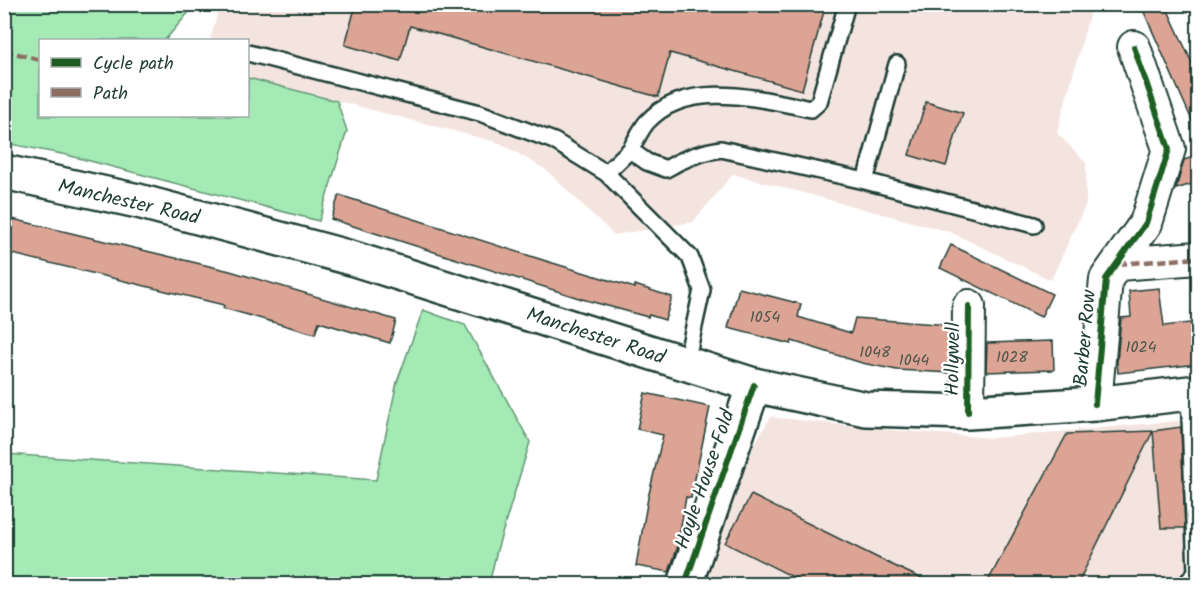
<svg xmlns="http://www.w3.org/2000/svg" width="1203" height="589" font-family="Kalam,sans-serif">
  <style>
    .built { fill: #f4e4df }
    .green { fill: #a4eab5; stroke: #629474; stroke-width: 1.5 }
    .building { fill: #dca495; stroke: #1f3d34; stroke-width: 1.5 }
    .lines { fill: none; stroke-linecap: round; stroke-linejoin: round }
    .service-casing { stroke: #1f3d34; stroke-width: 20 }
    .minor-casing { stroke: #1f3d34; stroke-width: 36 }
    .tertiary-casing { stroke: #1f3d34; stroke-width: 38 }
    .primary-casing { stroke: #1f3d34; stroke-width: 38 }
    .service { stroke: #fff; stroke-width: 15 }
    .minor { stroke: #fff; stroke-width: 32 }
    .tertiary { stroke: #fff; stroke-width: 33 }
    .primary { stroke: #fff; stroke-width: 33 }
    .quiet { stroke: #8d6e63; stroke-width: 4.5; stroke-dasharray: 9 4.5; stroke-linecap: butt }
    .cycleway-casing { stroke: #fff; stroke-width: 10 }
    .cycleway { stroke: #1b5e20; stroke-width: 6 }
    .labels { text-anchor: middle; stroke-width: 4.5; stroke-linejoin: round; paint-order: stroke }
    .number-label { font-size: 16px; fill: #4e574c }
    .street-label { font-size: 20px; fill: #1f3d34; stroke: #fff }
  </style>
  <rect width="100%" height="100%" fill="#fff"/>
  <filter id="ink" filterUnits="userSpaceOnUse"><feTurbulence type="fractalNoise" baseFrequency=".0167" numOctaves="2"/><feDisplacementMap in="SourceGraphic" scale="12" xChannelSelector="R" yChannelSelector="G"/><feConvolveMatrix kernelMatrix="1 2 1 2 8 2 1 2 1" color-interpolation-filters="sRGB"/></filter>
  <g filter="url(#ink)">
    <path class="built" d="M220,4L1078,5L1091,9L1057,133L1086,163V204L1051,280L950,232L733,174L693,222L614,235L546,170L500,143L248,78V40H210Z
      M771,417L879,429L993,438L1198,419V584H704L715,545L753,446Z"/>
    <path class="green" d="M4,5H195L166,39L167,40H40V116H248V78L337,101L347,131L319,221L67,155L5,143Z
      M423,310L465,325L530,442L497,550L489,584H7L5,583V454L376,480L397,382Z"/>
    <path class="building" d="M356,4H826L802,90L670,53L658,97L410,26L400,61L345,45Z
      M1161,4H1165L1198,76V134L1144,12Z
      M926,102L963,113L946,166L909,155Z
      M1198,155V182L1176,189L1184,160Z
      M339,195L546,261L635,288V285L672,297L665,320L649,315L648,317L582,299L331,219Z
      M4,217L230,271L396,320L390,343L319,322L315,334L223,308L224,305L4,252Z
      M951,245L1052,294L1041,317L940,268Z
      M739,288L801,304L798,317L851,333L855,318L950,325V373L897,370L862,363L792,341L791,344L728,328Z
      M1159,288L1164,326L1198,322V364L1118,373L1117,362L1121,318L1131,317L1129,291Z
      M1053,341L1054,370L986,372L987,343Z
      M645,393L710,407L691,498L686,497L677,549L669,572L636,566L648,498L663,435L637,429Z
      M1181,427L1185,528H1161L1153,431Z
      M1153,431L1077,585H986L1067,434Z
      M751,495L884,561L935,585H809L725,543Z"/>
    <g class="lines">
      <defs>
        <path id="service" d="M248,53L480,113L554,141L606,173L690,257L702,290L686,363
          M630,150C636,141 640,130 647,122C687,78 760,99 811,109L819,102L847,4
          M606,173L630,150L647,162L666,169C684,158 700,152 721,149L865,181L897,64
          M865,181L1034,225
          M1186,584L1196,572L1189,393"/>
        <path id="minor" d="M1118,264L1198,258
          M1095,404L1106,279L1146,223L1169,149L1134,47
          M968,412L969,306"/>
        <path id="tertiary" d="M685,584L754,385"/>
        <path id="primary" d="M4,172L138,201L351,258L754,385L866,409L968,412L1095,404L1198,392"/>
      </defs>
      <use href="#service" class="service-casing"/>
      <use href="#minor" class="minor-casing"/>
      <use href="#tertiary" class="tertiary-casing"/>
      <use href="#primary" class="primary-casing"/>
      <use href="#service" class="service"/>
      <use href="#minor" class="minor"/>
      <use href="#tertiary" class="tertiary"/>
      <use href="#primary" class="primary"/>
      <path class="quiet" d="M4,50L40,60
        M1118,264L1198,258"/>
      <defs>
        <path id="cycleway" d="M1095,404L1106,279L1146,223L1169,149L1134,47
          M968,412L969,306
          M685,584L754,385"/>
      </defs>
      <use href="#cycleway" class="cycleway-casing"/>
      <use href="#cycleway" class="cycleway"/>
    </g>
  </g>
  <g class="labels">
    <g class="number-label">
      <text x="765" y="322">1054</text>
      <text x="1141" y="352">1024</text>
      <text x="875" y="357">1048</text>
      <text x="1012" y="362">1028</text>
      <text x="914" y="365">1044</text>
    </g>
    <g class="street-label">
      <text transform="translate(129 201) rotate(13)" y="7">Manchester Road</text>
      <text transform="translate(596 335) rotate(18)" y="7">Manchester Road</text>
      <text transform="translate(1084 338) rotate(-85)" y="7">Barber Row</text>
      <text transform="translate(952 359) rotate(-89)" y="7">Hollywell</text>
      <text transform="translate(704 479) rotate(-71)" y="7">Hoyle House Fold</text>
    </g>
  </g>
  <rect width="1203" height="589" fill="none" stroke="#fff" stroke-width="24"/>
  <rect x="12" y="12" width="1179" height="565" fill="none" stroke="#1f3d34" stroke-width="2" filter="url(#ink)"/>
  <rect x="39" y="39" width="210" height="78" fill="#ffffff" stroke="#a5b1ae" stroke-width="1.5"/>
  <rect x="51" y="58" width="30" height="9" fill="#1b5e20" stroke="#a5b1ae" stroke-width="1.5"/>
  <text x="93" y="69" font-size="18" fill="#1f3d34">Cycle path</text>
  <rect x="51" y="88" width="30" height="9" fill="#8d6e63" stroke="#a5b1ae" stroke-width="1.5"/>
  <text x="93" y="99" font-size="18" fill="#1f3d34">Path</text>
</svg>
